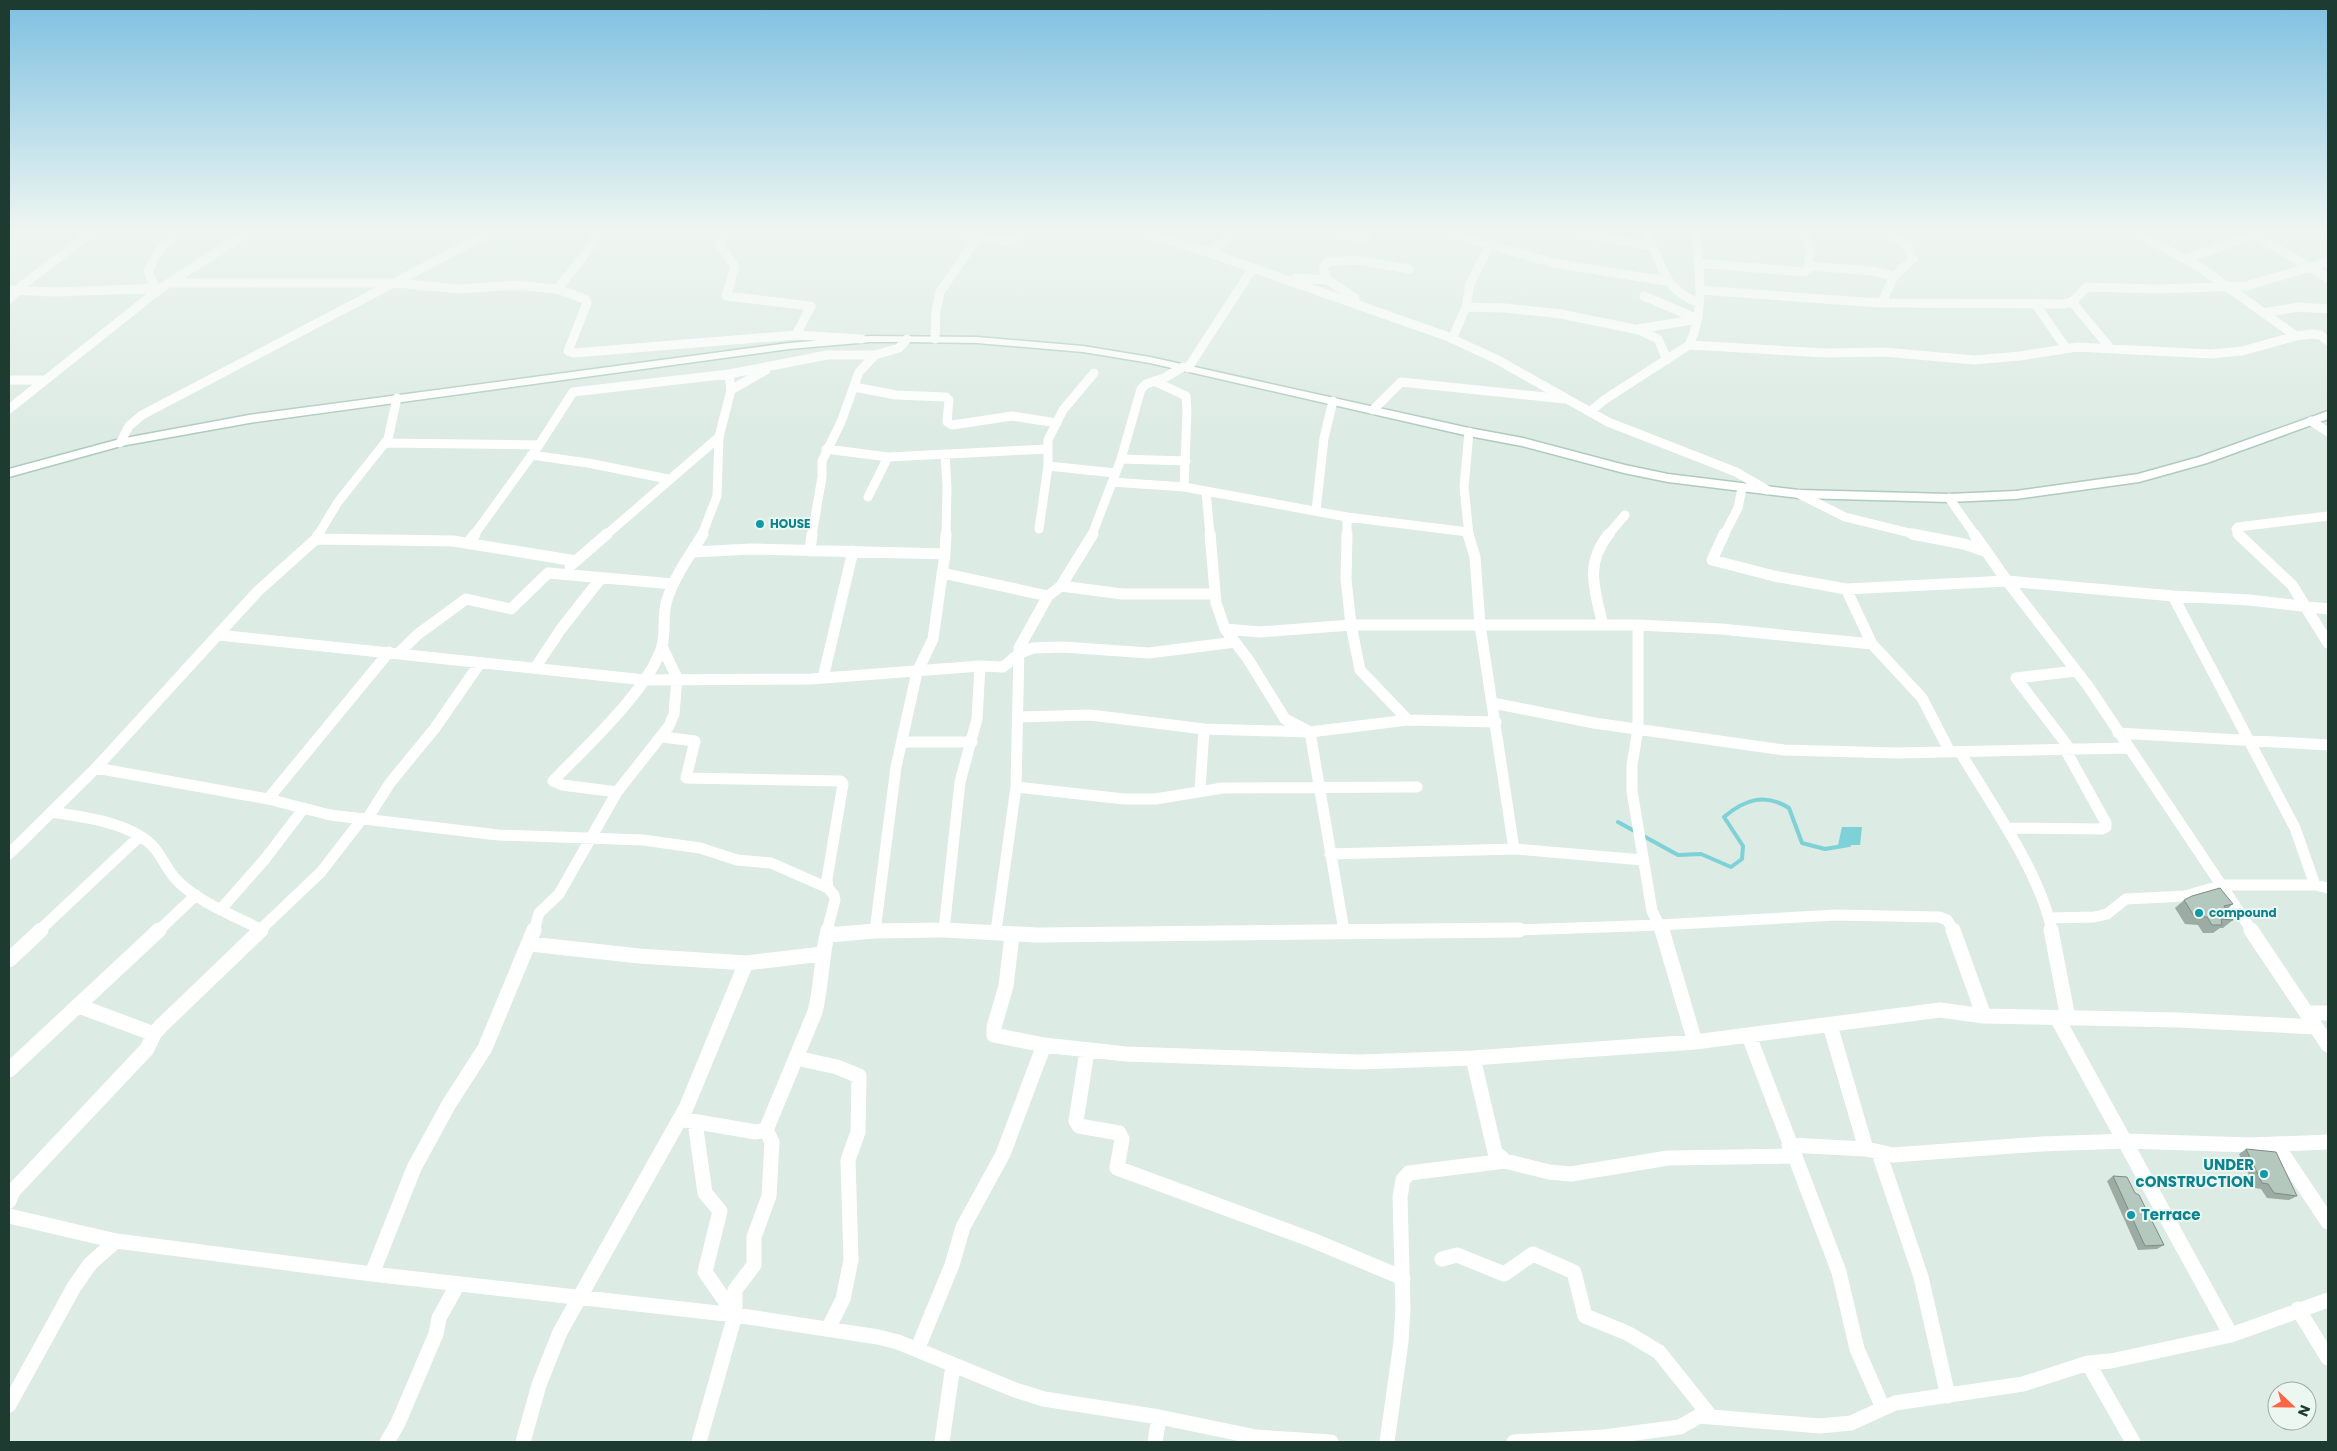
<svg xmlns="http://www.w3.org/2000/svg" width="2337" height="1451" font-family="Poppins,sans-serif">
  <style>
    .water { fill: #7dd1d7 }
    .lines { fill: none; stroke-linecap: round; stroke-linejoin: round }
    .stream { stroke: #7dd1d7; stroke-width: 4 }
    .secondary-casing { stroke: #aecbbe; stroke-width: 3 }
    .minor-far2 { stroke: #fff; stroke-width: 9 }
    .minor-far1 { stroke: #fff; stroke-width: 11 }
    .minor { stroke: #fff; stroke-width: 15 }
    .secondary { fill: #fff; fill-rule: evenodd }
    .wall { fill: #9baca3 }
    .building { fill: #b4c8be; stroke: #7e8c85 }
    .culture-dot { fill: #0f9aa8; stroke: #edf7f1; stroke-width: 2 }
    .labels { text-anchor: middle; stroke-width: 4; stroke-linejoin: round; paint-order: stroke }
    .culture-label { font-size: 12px; font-weight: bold; fill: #0d838f; stroke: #edf7f1; text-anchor: start }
    .near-culture-label { font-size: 15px; font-weight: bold; fill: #0d838f; stroke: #edf7f1; text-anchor: end }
  </style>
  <rect width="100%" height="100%" fill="#dcebe3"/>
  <path class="water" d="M1842,827H1862L1860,845H1838Z"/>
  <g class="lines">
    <path class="stream" d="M1618,822L1678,855L1701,854L1731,867L1742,859L1743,846L1724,817C1745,799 1765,793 1789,808L1802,843L1825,849L1849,845"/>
    <defs>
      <path id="secondary" d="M870,336L977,337L1083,346L1150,357L1469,428L1523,438L1625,465L1668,474L1799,490L1949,494L2016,491L2138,474L2199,457L2328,411V419L2207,463L2139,482L2016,499L1949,502L1799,498L1668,482L1624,473L1522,446L1469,436L1150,363L1083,352L977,343L907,342H870L789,349L249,423L121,446L9,477V469L120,439L249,415L789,343Z"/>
    </defs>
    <use href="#secondary" class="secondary-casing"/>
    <path class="minor-far2" d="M725,232L720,245L735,267L726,296L811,306L796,335
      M961,232L980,236
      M1142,232L1210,253L1446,336L1496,359L1608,422L1736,472L1767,490
      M1334,232L1365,238L1369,232
      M1448,232L1553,263L1666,281
      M1572,232L1652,246
      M1644,232C1666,263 1658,287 1699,303
      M2135,232L2198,266L2296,336
      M2250,232L2328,278
      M1210,253L1232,232
      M2187,258L2258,234
      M1698,263L1804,272L1808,270L1810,251L1805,232
      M1809,266L1872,271L1894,276
      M1296,278L1328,280
      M169,283H396L460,289L514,285L557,289L585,299L587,303L568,351L574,353L796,335L862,339
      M155,288L148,271L159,250L179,232
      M557,289L584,256L599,232
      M9,290L55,292L161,288
      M1700,290L1879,303L1883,300L1894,276L1913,259L1908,246L1888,232
      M1644,296L1698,319
      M1355,298L1328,280L1323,269L1327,262L1357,260L1409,269
      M9,299L24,284L92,232
      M2072,302L2110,348
      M1879,303L2063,304L2072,302L2087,287L2157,289L2246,286L2328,262
      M2036,305L2066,348
      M1466,307L1505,308L1561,314L1639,330L1658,339L1667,360
      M2263,313L2298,307L2328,309
      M1638,329L1698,319
      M935,339L936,311L940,292L978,237L1010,241L1023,232
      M1452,339L1466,307L1470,284L1489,246
      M1689,345L1826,353L1884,352L1974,360L2020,356L2077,347L2211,354L2242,351L2296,336L2312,334L2320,335L2328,341
      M1188,368L1253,268
      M9,380H45
      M1154,381L1186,396L1187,411L1184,487
      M854,387L896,395L946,397L949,400L947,422L952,425L1012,416L1057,423
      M731,390L766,370
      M9,409L161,288L249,232
      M1373,410L1401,382L1565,399
      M1591,411L1604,400L1689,345C1706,310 1699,270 1696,232
      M2311,421L2328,432
      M120,443L129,426L142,415L491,232
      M385,443L539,445
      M826,449L888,457L1048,449
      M945,454L947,487L946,535
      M531,455L588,463L668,479
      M1121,459L1186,461
      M1048,466L1115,473
      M1112,482L1184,487L1347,517L1468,532
      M1206,492L1210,535
      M1799,494L1845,517L1918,535
      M868,497L888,457
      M1949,498L1975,535
      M1316,511L1324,438L1333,401
      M1039,529L1048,466V440L1063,410L1094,373
      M318,535L338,502L388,439L397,398
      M474,535L539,445L573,392L729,374L827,355H875
      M606,535L719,437
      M702,535L717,496L719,437L731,390L729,374
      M812,535L822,477V461L841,422L859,372L875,355L899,348L907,339
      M1092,535L1121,459L1141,389L1146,384L1164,378L1183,367
      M1347,535V517
      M1469,535L1464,487L1469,432
      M1608,535L1625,515
      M1724,535L1738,508L1742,488
      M2239,535L2236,529L2238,527L2328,516"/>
    <path class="minor-far1" d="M1210,534L1216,603L1225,629L1248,659L1285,719L1310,732L1343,925L1341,931
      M1347,534L1346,579L1351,625L1360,670L1408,720
      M1468,534L1475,557L1480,625L1514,849
      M1724,534L1712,560L1774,576L1846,589L2007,581L2173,596L2249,600L2328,609
      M1912,534L1964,544L1984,551
      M1974,534L2007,581L2088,686L2252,931
      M2238,534L2292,585L2328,643
      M316,539L453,541L576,561
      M468,543L475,534
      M810,551L812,534
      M692,552L752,549L945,554
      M570,566L607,534
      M942,573L1048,596
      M1061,586L1122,594H1215
      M1846,589L1872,644L1922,698L1950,752
      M2173,596L2295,828L2315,885
      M1603,625C1595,591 1584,564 1609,534
      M1638,625V729L1632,765V791L1652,911L1662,931
      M1225,629L1260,632L1351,625H1638L1721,629L1872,644
      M219,635L645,680L811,679L980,666L1003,667L1020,653L1033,648L1063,647L1149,653L1235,642
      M399,653L417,635L466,599L511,609L548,573L673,584
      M535,668L561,629L601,578
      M823,678L853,551
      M1493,703L1594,723L1784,750L1897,753L2128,748
      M1019,717L1090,715L1204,729L1310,732L1408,720L1496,722
      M2118,733L2328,745
      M662,737L695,741L686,778L841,781L843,784L827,879L828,888
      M903,742H972
      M2070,749L2016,678L2076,671
      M1960,752C1991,804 2040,872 2052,931
      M96,768L268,799L330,815L498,835L643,840L700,848L737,860L771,863L828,888L834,895L835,900L827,931
      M1016,787L1124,799H1155L1223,788L1417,787
      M1200,790L1204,729
      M617,792L562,785L553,781C584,749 651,687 662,646C666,631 662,615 667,600C674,577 690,555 703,534
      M268,799L389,652
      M52,812C81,817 114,820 140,836C160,848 161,861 174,877C193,900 235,916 262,930
      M367,819L390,783L435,728L480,663
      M2007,828L2102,829L2106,827V823L2065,749
      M9,854L96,768L258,591L316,539L319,534
      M1330,854L1514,849L1643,860
      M221,909L265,859L304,808
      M2049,918L2094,917L2107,914L2126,899L2185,896L2223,885H2315L2328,888
      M944,930L960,782L977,719L980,666
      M39,931L140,836
      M158,931L196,895
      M259,931L321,872L362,819
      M534,931L539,913L559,894L617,792L669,726L674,714L677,678L662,646
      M872,931H968
      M875,931L896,767L917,672L933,639L945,554L946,534
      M996,931L1016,787L1019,648L1048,596L1061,586L1093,534
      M1340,931H1374
      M1484,931L1660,925L1836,915L1939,917L1947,920L1954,931"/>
    <path class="minor" d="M944,930L1037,935L1519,930
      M1662,930L1695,1042
      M1953,930L1984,1016
      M2051,930L2068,1018
      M2251,930L2328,1045
      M996,932V930
      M828,935L875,931L943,930
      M1012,935L1006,986L994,1027V1035L1044,1045L1126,1054L1359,1062L1473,1058L1695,1042L1940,1010L1984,1016L2179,1020L2316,1027
      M530,944L639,956L746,963L822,954
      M9,960L41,930
      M79,1006L154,1034
      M2307,1013H2328
      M2057,1018L2231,1335
      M1830,1025L1866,1149
      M1749,1036L1839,1272L1857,1349L1883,1408
      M1087,1051L1076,1121L1079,1126L1119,1133L1122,1139L1117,1168L1312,1240L1403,1278
      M796,1058L837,1067L859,1076L858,1132L848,1160L851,1260L843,1299L828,1329
      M1473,1058L1495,1152L1505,1161
      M9,1070L159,930
      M680,1119L756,1132L766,1130L815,1012C822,985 821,957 828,930
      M695,1122L705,1193L720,1211L705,1272L735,1315
      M2276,1144L2328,1222
      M1789,1145L1866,1149L1893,1155L2041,1144L2126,1141L2251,1145L2328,1142
      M1879,1153L1921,1277L1948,1396
      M9,1201L13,1191L147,1049L154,1034L161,1026L261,930
      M9,1216L116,1241L372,1274L735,1315L878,1337L898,1342L1015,1390L1044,1399L1159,1417L1256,1437L1331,1442
      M1442,1259L1457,1255L1504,1274L1533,1254L1574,1272L1585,1316L1627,1333L1659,1352L1711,1417
      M372,1274L414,1168L449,1104L485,1048L534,930
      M2298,1309L2328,1358
      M917,1350L952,1265L963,1227L1003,1154L1044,1045
      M2088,1363L2133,1442
      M9,1405L74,1287L90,1264L116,1241
      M387,1442L398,1423L436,1334L439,1318L458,1284
      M523,1442L539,1385L560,1332L686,1108L746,963
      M699,1442L735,1315V1290L754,1265V1237L769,1196L772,1142L766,1130
      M942,1442L953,1365
      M1155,1442L1159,1417
      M1387,1442L1401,1342L1403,1308L1400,1197L1403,1180L1409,1173L1505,1161L1549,1172L1571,1174L1668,1158L1794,1156
      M1514,1442L1604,1437L1680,1427L1699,1416L1820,1426L1851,1423L1895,1403L2023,1384L2088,1363L2111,1361L2231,1335L2328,1300"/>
    <use href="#secondary" class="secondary"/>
  </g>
  <path class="wall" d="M2184,900L2233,904L2226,910L2233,920L2223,928H2220L2213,933H2203L2198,925L2185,924L2175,908Z
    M2246,1149L2297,1196L2289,1200L2267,1198L2261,1189L2255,1188L2239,1154Z
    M2113,1176L2135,1193L2164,1245L2157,1249L2138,1250L2107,1181Z"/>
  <path class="building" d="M2220,888L2233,904L2224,906L2233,920L2221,919L2222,925H2212L2207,917L2194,916L2184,900L2192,896Z
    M2246,1149L2276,1152L2297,1196L2274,1193L2268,1184L2262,1183Z
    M2113,1176L2127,1177L2135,1193L2139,1195L2164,1245L2145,1246Z"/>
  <linearGradient id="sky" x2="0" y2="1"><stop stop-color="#7dc0e1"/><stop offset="0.53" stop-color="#eff6f2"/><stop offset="1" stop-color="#eff6f2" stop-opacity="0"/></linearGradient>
  <rect width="2337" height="435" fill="url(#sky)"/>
  <g class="culture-dot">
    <circle cx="760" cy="524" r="5"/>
    <circle cx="2199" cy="913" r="5"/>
    <circle cx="2264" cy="1174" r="5"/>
    <circle cx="2131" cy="1215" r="5"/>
  </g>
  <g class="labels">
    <g class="culture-label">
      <text x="770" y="528">HOUSE</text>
      <text x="2209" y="917">compound</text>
    </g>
    <g class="near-culture-label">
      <text x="2254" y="1170">UNDER<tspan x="2254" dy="17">cONSTRUCTION</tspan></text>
      <text x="2141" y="1220" text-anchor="start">Terrace</text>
    </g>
  </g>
  <rect width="2337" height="1451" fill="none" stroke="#1d3b30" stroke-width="20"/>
  <g transform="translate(2292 1406) rotate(112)"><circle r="24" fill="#edf7f1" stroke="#9aaca4"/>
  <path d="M0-4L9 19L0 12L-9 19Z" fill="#ff6346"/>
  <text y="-8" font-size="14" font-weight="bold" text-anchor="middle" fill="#1d3b30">N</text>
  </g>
</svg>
